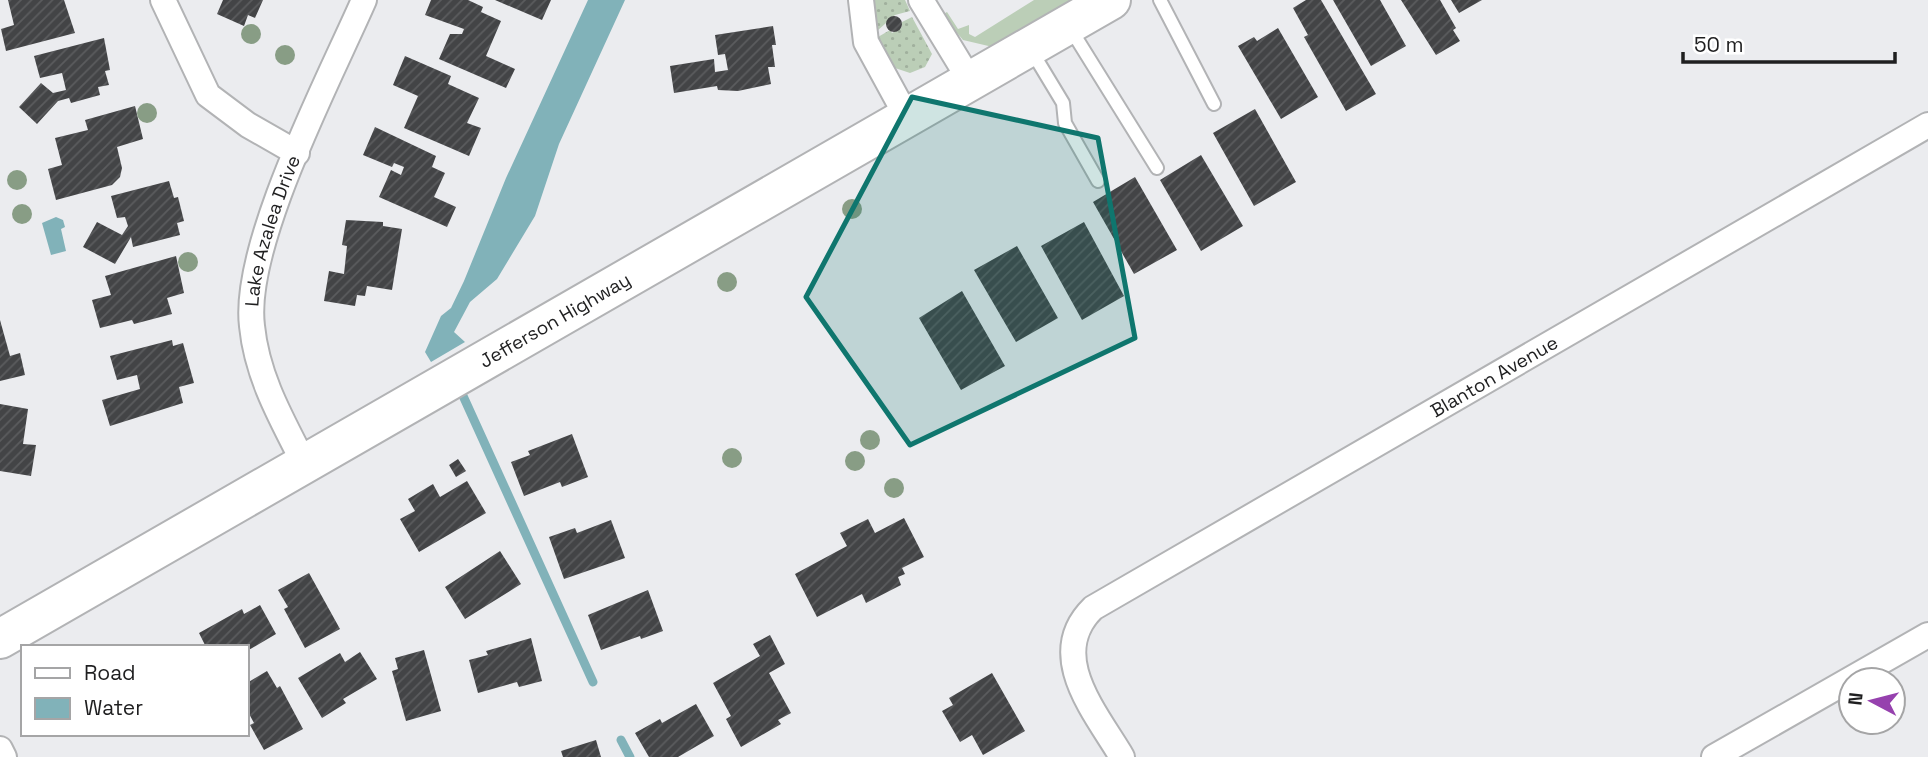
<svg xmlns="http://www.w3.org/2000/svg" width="1928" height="757" font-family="'Space Grotesk',sans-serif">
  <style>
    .grass { fill: #bbceb7 }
    .garden { fill: url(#garden-dots) }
    .water { fill: #81b2b9 }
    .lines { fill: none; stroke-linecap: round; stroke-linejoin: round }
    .stream { stroke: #81b2b9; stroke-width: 9 }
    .building { fill: url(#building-hatch) }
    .service-casing { stroke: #b2b3b5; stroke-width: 16 }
    .minor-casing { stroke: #b2b3b5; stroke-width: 28 }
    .primary-casing { stroke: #b2b3b5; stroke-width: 42 }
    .service { stroke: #fff; stroke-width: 12 }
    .minor { stroke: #fff; stroke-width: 24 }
    .primary { stroke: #fff; stroke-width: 38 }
    .tree { fill: #889d85 }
    .marked { fill: #0f766e; fill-opacity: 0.2; stroke: #0f766e; stroke-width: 5; stroke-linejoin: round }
    .labels { text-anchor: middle; stroke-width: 7; stroke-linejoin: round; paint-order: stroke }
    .street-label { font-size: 19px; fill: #1f1f20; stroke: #fff }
  </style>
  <defs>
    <pattern id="garden-dots" width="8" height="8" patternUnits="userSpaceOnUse" patternTransform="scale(1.75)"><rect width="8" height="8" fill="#bbceb7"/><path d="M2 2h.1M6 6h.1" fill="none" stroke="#a0b09d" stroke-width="1.8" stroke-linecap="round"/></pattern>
    <pattern id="building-hatch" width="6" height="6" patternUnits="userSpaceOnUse" patternTransform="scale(1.75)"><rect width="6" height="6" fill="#434446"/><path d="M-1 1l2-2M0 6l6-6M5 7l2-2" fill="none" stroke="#5b5c5e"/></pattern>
  </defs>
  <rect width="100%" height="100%" fill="#ebecef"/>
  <path class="grass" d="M1034,0H1083L997,48L963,40L942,15L947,12L958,29L969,25V34L975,37Z"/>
  <path class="garden" d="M870,0H905L910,11L895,15L877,31Z
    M912,17L932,54L925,67L910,73L895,68L878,37L890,30L892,33L902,27L900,23Z"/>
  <path class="water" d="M588,0H625L559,144L535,216L497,279L470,302L454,332L465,342L431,362L425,352L441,316L451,308L464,281L506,178Z
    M56,217L63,220L65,227L61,229L66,251L51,255L42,223Z"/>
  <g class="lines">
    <path class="stream" d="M459,387L593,682
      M621,740L630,757"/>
  </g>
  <path class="building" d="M8,0H64L75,33L6,51L1,29L14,25Z
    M223,0H263L255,18L248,15L244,26L217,14Z
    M431,0H468L483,7L481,12L501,21L486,56L515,69L506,88L439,59L450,34H462L464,29L425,15Z
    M495,0H551L542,20Z
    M1306,0H1321L1376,94L1346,111L1304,37L1308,35L1293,8Z
    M1333,0H1380L1406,46L1371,66Z
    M1401,0H1440L1456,28L1453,30L1460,41L1436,55Z
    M1451,0H1482L1459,13Z
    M886 24a8 8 0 1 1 16 0a8 8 0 1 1-16 0Z
    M773,26L776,45H772L775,67H768L771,84L738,91L718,90L717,86L674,93L670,66L714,59L715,72L728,70L725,54L718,55L715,35Z
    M1278,28L1318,97L1281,119L1238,46L1254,37L1257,41Z
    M104,38L110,70L105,71L109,85L98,87L100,95L71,103L69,98L58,101L37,124L19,107L41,83L53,93L66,90L62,73L40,78L34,56Z
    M405,56L451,76L448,84L479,98L467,123L481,128L469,156L404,128L418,96L393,85Z
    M135,106L143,139L117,147L122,168L120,177L112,185L56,200L48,169L62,165L55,138L88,130L85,120Z
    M1255,109L1296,182L1254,206L1213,133Z
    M375,127L436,156L432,167L445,173L434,197L456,207L447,227L379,197L391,170L401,175L404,167L394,163L392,167L363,155Z
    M1201,155L1243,226L1201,251L1160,180Z
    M1135,177L1177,250L1134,274L1093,202Z
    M169,181L174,198L178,197L184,221L177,223L180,235L133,247L131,237L115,264L83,247L97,222L122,235L128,226L125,217L117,218L111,196Z
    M346,220L383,222V226L402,229L392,290L367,286L365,296L357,295L355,306L324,301L329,271L344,274L347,246L342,245Z
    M1084,222L1124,296L1082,320L1041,246Z
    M1017,246L1058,318L1016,342L974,270Z
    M176,256L184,293L167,298L172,314L134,324L132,320L100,328L92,300L111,295L105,276Z
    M962,291L1005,366L961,390L919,318Z
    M0,320L10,356L20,353L25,375L0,381Z
    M172,340L173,346L183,343L194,383L179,387L183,403L110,426L102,400L140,389L137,375L117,380L110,356Z
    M0,404L28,409L23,444L36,445L31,476L0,471Z
    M572,434L588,477L562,487L560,482L524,496L511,462L530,455L528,451Z
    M458,459L466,471L456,477L449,465Z
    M467,481L486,513L419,552L400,519L415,511L408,499L433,484L440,497Z
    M904,518L924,557L902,568L905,574L898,577L901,585L866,603L862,594L817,617L795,574L847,546L840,533L868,519L875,533Z
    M611,520L625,558L564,579L549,537L575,528L577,533Z
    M500,551L521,584L465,619L445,587Z
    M309,573L340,629L305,648L284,609L288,607L278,590Z
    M648,590L663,631L641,639L640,636L601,650L588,615Z
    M260,605L276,634L247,651V647H206L199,633L242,609L244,614Z
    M770,635L785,664L769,673L791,713L778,720L781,724L741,747L726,719L731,716L713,683L760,656L753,644Z
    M531,638L542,681L519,687L517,682L478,693L469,660L488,655L486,651Z
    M424,650L441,711L406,721L392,671L398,669L395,658Z
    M360,652L377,679L343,699L346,703L322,718L298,678L340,653L345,662Z
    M267,671L277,688L280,686L303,729L264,750L250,725L254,723L247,710V683Z
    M992,673L1025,731L983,755L972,735L960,742L942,711L953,705L949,698Z
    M696,704L714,736L678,757H649L635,733L660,719L662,723Z
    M596,740L601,757H563L561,751Z"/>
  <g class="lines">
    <defs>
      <path id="service" d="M1160,0L1214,104
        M1070,28L1157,168
        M1031,50L1063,103L1065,123L1098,181"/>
      <g id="minor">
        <path d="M163,0L208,95L248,125L297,153"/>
        <path d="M861,0L866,42L908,119"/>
        <path d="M921,0L971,82"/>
        <path id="s1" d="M305,465C282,420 257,377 252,326C242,245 330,78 364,0"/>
        <path d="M0,749L4,757"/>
        <path id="s2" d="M1122,757C1096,713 1045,655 1093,608L1928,125"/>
        <path d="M1714,757L1928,635"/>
      </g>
      <g id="primary">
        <path id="s3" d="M0,639L1111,0"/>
      </g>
    </defs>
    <use href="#service" class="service-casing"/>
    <use href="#minor" class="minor-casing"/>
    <use href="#primary" class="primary-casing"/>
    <use href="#service" class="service"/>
    <use href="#minor" class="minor"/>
    <use href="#primary" class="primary"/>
  </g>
  <g class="tree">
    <circle cx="251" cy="34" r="10"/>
    <circle cx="285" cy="55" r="10"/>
    <circle cx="147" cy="113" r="10"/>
    <circle cx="17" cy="180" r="10"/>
    <circle cx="852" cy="209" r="10"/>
    <circle cx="22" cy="214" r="10"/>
    <circle cx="188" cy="262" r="10"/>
    <circle cx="727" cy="282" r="10"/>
    <circle cx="870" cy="440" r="10"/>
    <circle cx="732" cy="458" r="10"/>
    <circle cx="855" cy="461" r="10"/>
    <circle cx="894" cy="488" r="10"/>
  </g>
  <path class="marked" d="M912,97L1098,138L1135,338L910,445L806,297Z"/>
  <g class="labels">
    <g class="street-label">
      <text dy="7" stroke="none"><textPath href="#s1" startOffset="248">Lake Azalea Drive</textPath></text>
      <text dy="7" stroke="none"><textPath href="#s3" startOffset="640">Jefferson Highway</textPath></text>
      <text dy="7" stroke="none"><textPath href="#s2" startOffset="630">Blanton Avenue</textPath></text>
    </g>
  </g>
  <rect x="21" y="645" width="228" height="91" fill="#ffffff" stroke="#a5a5a6" stroke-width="2"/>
  <rect x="35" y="668" width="35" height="10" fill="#ffffff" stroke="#a5a5a6" stroke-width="2"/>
  <text x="84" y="680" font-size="21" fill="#1f1f20">Road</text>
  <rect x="35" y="698" width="35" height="21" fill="#81b2b9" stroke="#a5a5a6" stroke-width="2"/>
  <text x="84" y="715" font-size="21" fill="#1f1f20">Water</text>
  <g transform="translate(1872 701) rotate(277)"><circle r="33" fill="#ffffff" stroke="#a5a5a6" stroke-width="2"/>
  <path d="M0-5L12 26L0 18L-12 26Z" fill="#9641ae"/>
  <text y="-10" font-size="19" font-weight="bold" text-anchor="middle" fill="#1f1f20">N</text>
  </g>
  <path d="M1683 52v10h212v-10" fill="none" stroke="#1f1f20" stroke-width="3.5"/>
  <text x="1694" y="52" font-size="21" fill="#1f1f20" stroke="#ffffff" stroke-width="5" paint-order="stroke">50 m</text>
</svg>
